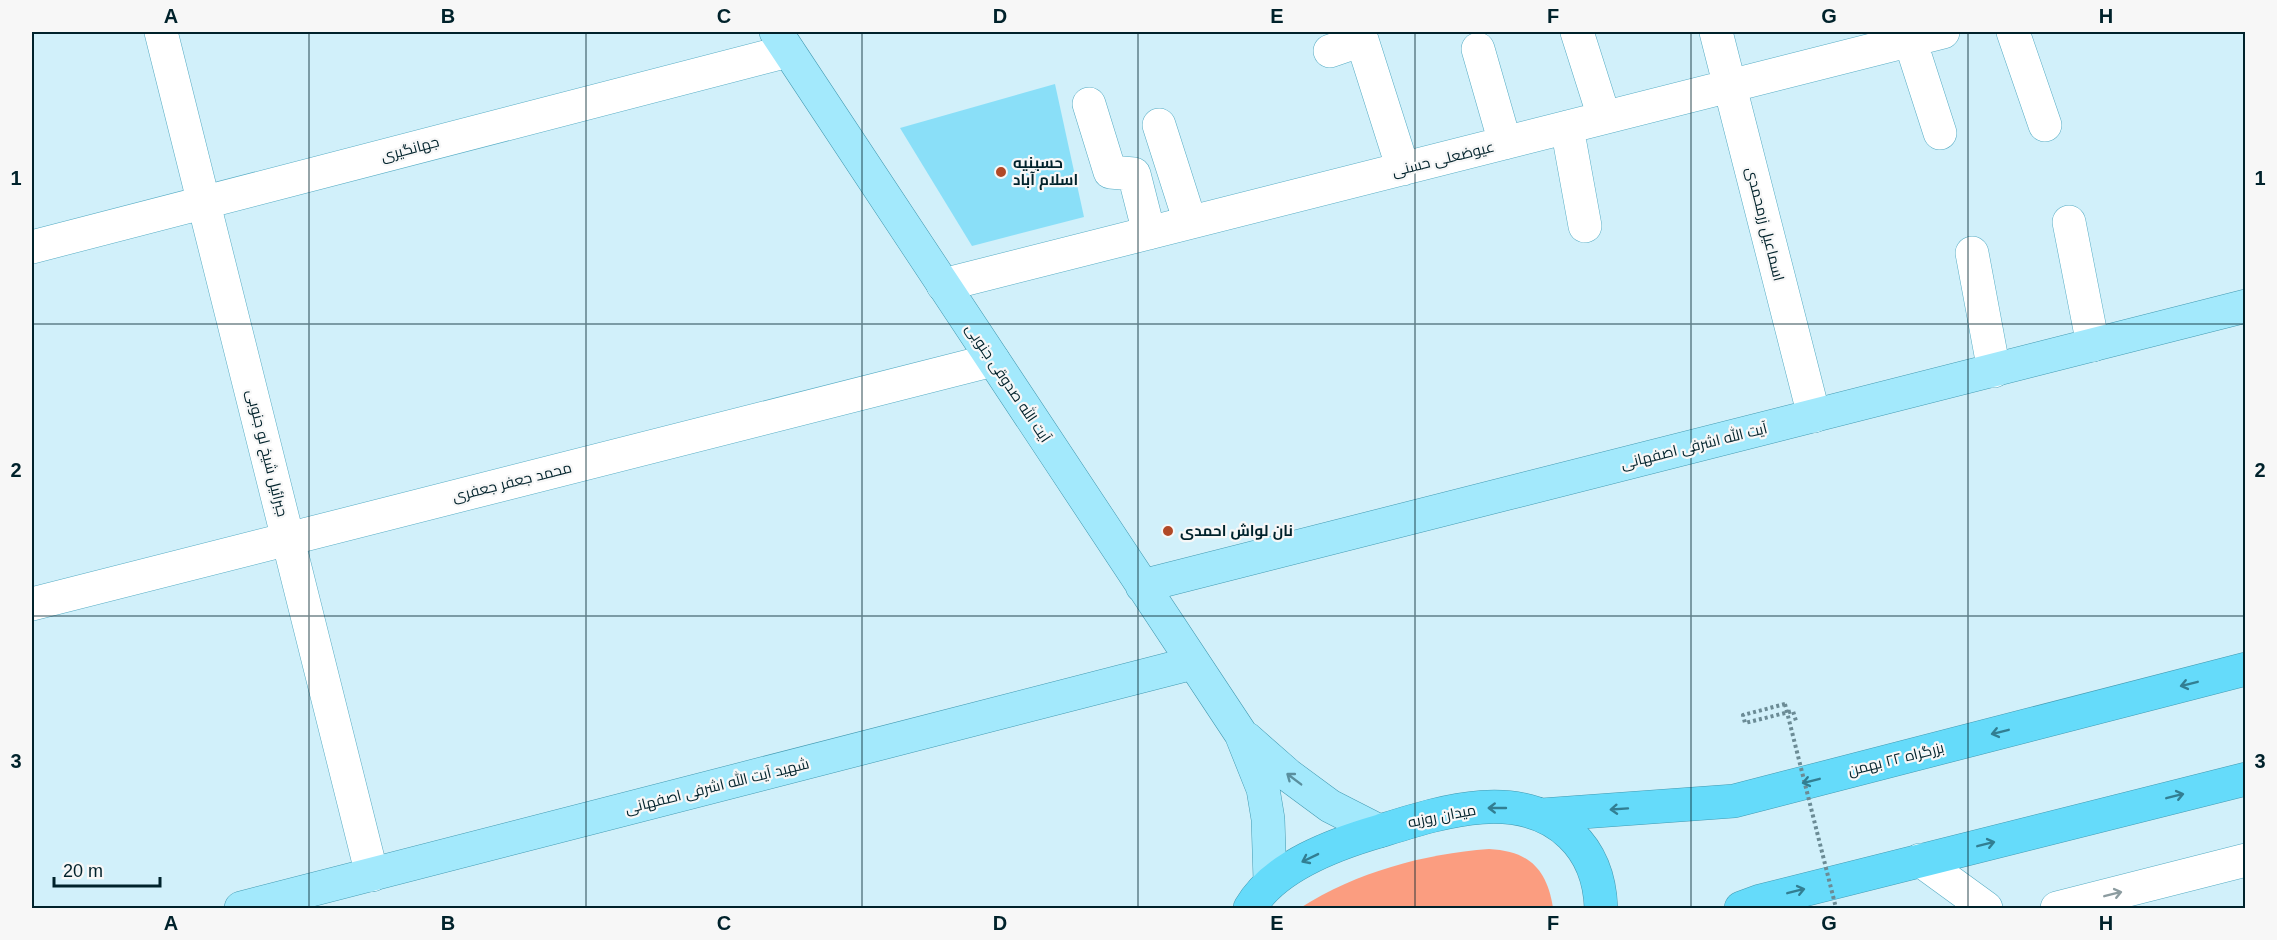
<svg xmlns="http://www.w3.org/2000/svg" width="2277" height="940" font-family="Helvetica,Cairo,sans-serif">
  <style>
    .green { fill: #fb9d80 }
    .building { fill: #8adff8 }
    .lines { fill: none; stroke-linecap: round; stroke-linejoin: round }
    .minor-casing { stroke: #56acc4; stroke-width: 34 }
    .major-casing { stroke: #429ab2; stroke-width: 34 }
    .highway-casing { stroke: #429ab2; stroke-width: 34 }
    .path { stroke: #6b8b95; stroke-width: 4; stroke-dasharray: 3 3; stroke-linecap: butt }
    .minor { stroke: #fff; stroke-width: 33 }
    .major { stroke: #a3e9fc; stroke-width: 33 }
    .highway { stroke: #65dbfa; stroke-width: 33 }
    .path-bridge { stroke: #6b8b95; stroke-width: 4; stroke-dasharray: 3 3; stroke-linecap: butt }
    .oneway { stroke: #327e92 }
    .oneway2 { stroke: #5a8f9e }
    .oneway3 { stroke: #8c9ca0 }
    .grid { fill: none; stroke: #00222b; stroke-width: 1.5; stroke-opacity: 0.55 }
    .poi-dot { fill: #b14927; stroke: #f7f7f7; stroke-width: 2 }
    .labels { text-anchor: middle; stroke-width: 4.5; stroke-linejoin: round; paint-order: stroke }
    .street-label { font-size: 15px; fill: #00222b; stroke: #f7f7f7 }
    .poi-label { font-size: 15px; font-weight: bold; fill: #00222b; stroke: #f7f7f7; text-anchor: start }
    .neatline { fill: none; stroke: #00222b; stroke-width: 2 }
    .grid-label { font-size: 20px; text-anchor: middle; font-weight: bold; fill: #00222b }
  </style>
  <rect width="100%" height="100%" fill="#d1f0fa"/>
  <path class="green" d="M1489,849C1529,851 1547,869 1553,908H1300C1357,872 1423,854 1489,849Z"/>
  <path class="building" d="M1055,84L1084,217L972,246L900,128Z"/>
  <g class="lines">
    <defs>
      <path id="minor" d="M161,32L372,875
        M1577,32L1604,117
        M1716,32L1814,416
        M2013,32L2045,125
        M1910,40L1940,133
        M1478,49L1505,143
        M1330,51L1362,40L1403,169
        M1089,104L1110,172L1134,174L1149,233
        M1159,125L1190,222
        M1567,127L1585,226
        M2069,222L2093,345
        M32,247L788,51
        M1972,253L1994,371
        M943,285L1943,32
        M32,604L993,360
        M1920,860L1986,908
        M2057,908L2246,860"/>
      <path id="major" d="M776,32L1241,734L1263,789L1268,819L1270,881
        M1142,586L2246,306
        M1246,738L1288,775L1330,806L1379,831
        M241,908L1193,663"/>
      <path id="highway" d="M1541,815L1734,801L2246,669
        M1250,908C1274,866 1335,844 1380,831C1438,813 1520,785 1571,835C1592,855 1600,880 1601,908
        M1741,908L1760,901L2246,779"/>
    </defs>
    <use href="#minor" class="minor-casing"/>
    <use href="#major" class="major-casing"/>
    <use href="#highway" class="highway-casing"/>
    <path class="path" d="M1785,704L1743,715L1745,723L1793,711L1796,721"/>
    <use href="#minor" class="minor"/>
    <use href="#major" class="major"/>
    <use href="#highway" class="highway"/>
    <path class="path-bridge" d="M1785,704L1836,908"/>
  </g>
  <defs><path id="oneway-shaft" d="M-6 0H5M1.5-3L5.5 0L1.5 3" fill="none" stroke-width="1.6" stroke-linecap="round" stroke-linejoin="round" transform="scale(1.5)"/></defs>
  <g class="oneway">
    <use href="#oneway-shaft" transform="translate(2189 684) rotate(166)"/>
    <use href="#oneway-shaft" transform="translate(2000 732) rotate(166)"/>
    <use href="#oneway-shaft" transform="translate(1811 781) rotate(166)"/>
    <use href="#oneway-shaft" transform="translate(2175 796) rotate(-14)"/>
    <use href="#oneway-shaft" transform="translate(1497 808) rotate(180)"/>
    <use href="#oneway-shaft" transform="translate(1619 809) rotate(176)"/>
    <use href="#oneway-shaft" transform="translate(1986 844) rotate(-14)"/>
    <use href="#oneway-shaft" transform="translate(1310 858) rotate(154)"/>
    <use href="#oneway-shaft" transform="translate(1796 891) rotate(-14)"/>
  </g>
  <use class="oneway2" href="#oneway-shaft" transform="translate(1294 779) rotate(-143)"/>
  <use class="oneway3" href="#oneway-shaft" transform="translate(2113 894) rotate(-14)"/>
  <path class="grid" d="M309,32V908M586,32V908M862,32V908M1138,32V908M1415,32V908M1691,32V908M1968,32V908M32,324H2246M32,616H2246"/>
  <g class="poi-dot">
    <circle cx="1001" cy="172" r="6"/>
    <circle cx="1168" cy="531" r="6"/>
  </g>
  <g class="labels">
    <g class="street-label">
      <text transform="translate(410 149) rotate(-15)" y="5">جهانگیری</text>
      <text transform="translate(1443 159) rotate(-14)" y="5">عیوضعلی حسنی</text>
      <text transform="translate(1765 224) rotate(76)" y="5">اسماعیل زرمحمدی</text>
      <text transform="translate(1008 383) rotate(56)" y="5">آیت الله صدوقی جنوبی</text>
      <text transform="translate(1694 446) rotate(-14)" y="5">آیت الله اشرفی اصفهانی</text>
      <text transform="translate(267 453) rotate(76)" y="5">جبرائیل شیخ لو جنوبی</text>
      <text transform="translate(512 482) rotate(-14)" y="5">محمد جعفر جعفری</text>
      <text transform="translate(1896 759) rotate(-14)" y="5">بزرگراه ۲۲ بهمن</text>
      <text transform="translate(717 786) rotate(-14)" y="5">شهید آیت الله اشرفی اصفهانی</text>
      <text transform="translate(1442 816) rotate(-11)" y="5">میدان روزبه</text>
    </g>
    <g class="poi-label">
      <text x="1013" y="168">حسینیه<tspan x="1013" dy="17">اسلام آباد</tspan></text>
      <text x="1180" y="536">نان لواش احمدی</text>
    </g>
  </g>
  <rect width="2277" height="940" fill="none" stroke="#f7f7f7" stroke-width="66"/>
  <path d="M54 877v9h106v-9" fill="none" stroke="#00222b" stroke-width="3"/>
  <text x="63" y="877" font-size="18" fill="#00222b" stroke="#f7f7f7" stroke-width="4.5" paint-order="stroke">20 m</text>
  <rect x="33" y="33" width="2211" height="874" class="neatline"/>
  <g class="grid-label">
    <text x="171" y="23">A</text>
    <text x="448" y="23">B</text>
    <text x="724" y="23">C</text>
    <text x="1000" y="23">D</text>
    <text x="1277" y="23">E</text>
    <text x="1553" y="23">F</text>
    <text x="1829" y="23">G</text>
    <text x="2106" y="23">H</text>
    <text x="16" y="185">1</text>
    <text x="2260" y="185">1</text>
    <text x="16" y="477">2</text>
    <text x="2260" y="477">2</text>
    <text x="16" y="768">3</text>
    <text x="2260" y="768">3</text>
    <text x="171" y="930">A</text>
    <text x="448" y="930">B</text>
    <text x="724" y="930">C</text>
    <text x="1000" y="930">D</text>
    <text x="1277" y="930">E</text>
    <text x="1553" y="930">F</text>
    <text x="1829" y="930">G</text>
    <text x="2106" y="930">H</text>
  </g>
</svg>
